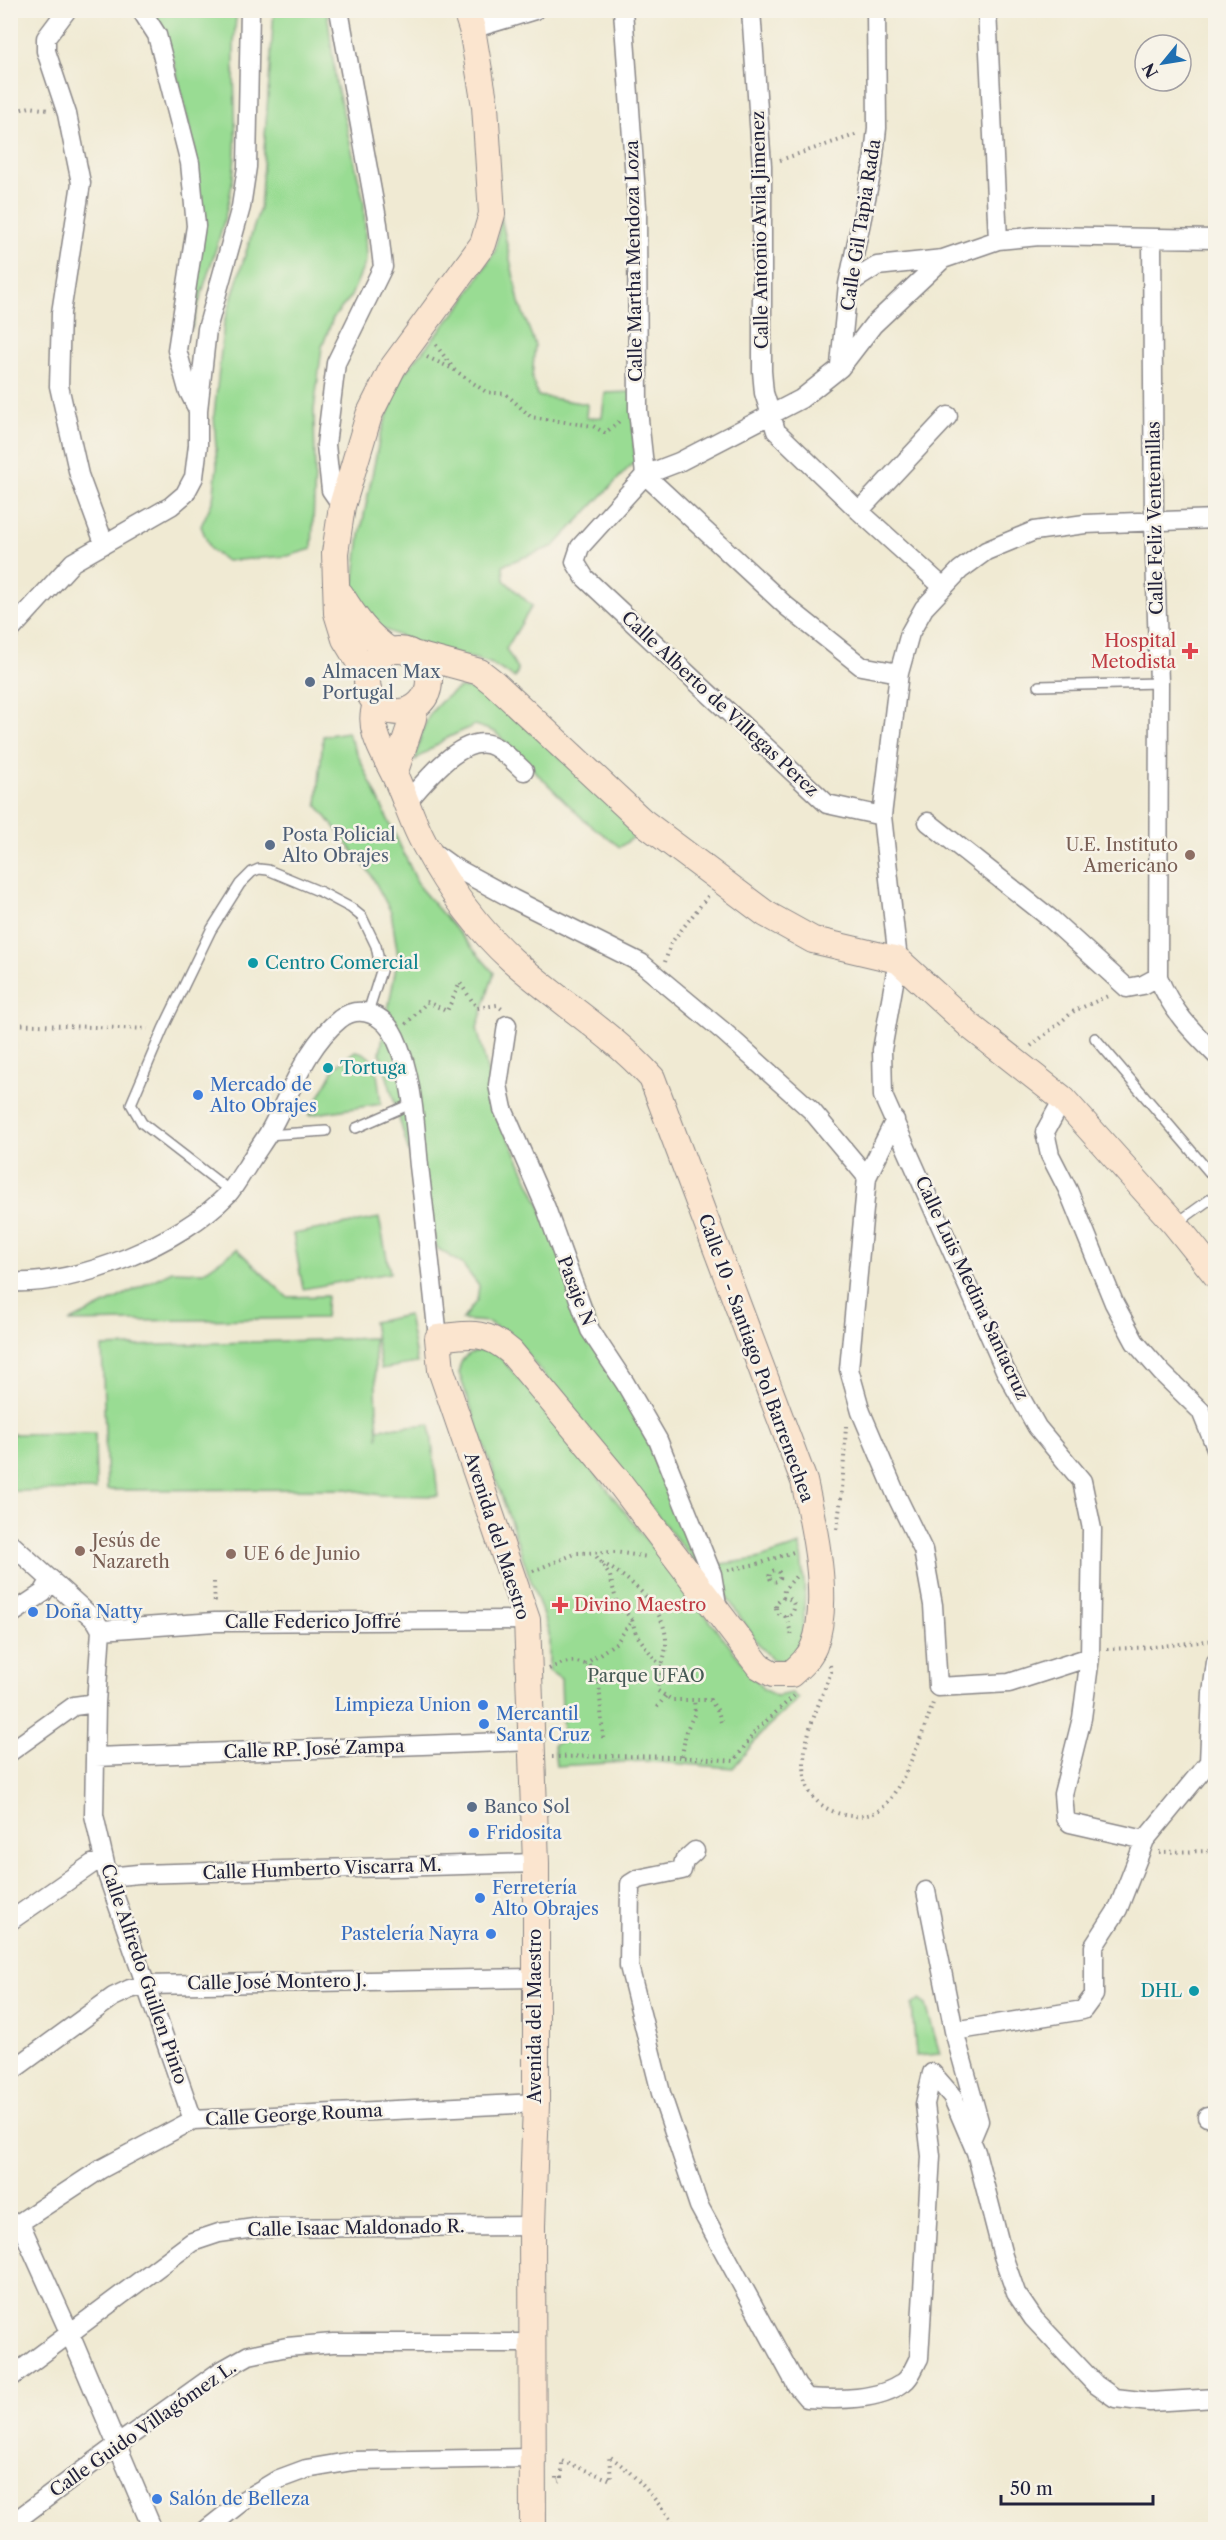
<svg xmlns="http://www.w3.org/2000/svg" width="1226" height="2540" font-family="'Libre Caslon Text',serif">
  <style>
    .green { fill: #99dc93; stroke: #5e7f67; stroke-width: 1.5 }
    .lines { fill: none; stroke-linecap: round; stroke-linejoin: round }
    .lane-casing { stroke: #898687; stroke-width: 12 }
    .street-casing { stroke: #898687; stroke-width: 21 }
    .secondary-casing { stroke: #898687; stroke-width: 28 }
    .path { stroke: #898687; stroke-width: 4; stroke-dasharray: 1.5 4.5; stroke-linecap: butt }
    .lane { stroke: #fff; stroke-width: 9 }
    .street { stroke: #fff; stroke-width: 18 }
    .secondary { stroke: #fbe5cf; stroke-width: 26 }
    .health-dot { fill: #e0444e; stroke: #f7f3e8; stroke-width: 2 }
    .service-dot { fill: #5c6f8a; stroke: #f7f3e8; stroke-width: 2 }
    .education-dot { fill: #8d6e63; stroke: #f7f3e8; stroke-width: 2 }
    .culture-dot { fill: #0f9aa8; stroke: #f7f3e8; stroke-width: 2 }
    .shop-dot { fill: #3f7fe0; stroke: #f7f3e8; stroke-width: 2 }
    .labels { text-anchor: middle; stroke-width: 5; stroke-linejoin: round; paint-order: stroke }
    .street-label { font-size: 18px; fill: #22223b; stroke: #f7f3e8 }
    .health-label { font-size: 18px; fill: #be3a42; stroke: #f7f3e8; text-anchor: end }
    .service-label { font-size: 18px; fill: #4e5e75; stroke: #f7f3e8; text-anchor: start }
    .education-label { font-size: 18px; fill: #785e54; stroke: #f7f3e8; text-anchor: start }
    .culture-label { font-size: 18px; fill: #0d838f; stroke: #f7f3e8; text-anchor: start }
    .shop-label { font-size: 18px; fill: #366cbe; stroke: #f7f3e8; text-anchor: start }
    .park-label { font-size: 18px; fill: #465a55; stroke: #f7f3e8 }
  </style>
  <rect width="100%" height="100%" fill="#f7f3e8"/>
  <filter id="ink" filterUnits="userSpaceOnUse"><feTurbulence type="fractalNoise" baseFrequency=".0167" numOctaves="2"/><feDisplacementMap in="SourceGraphic" scale="12" xChannelSelector="R" yChannelSelector="G"/><feConvolveMatrix kernelMatrix="1 2 1 2 8 2 1 2 1" color-interpolation-filters="sRGB"/></filter>
  <filter id="wash" filterUnits="userSpaceOnUse"><feTurbulence type="fractalNoise" baseFrequency=".008" numOctaves="4" result="noise"/><feDisplacementMap in="SourceGraphic" scale="24" xChannelSelector="R" yChannelSelector="G"/><feGaussianBlur stdDeviation="1.35" result="paint"/><feColorMatrix in="noise" values="0 0 0 0 0 0 0 0 0 0 0 0 0 0 0 0 0 1.4 0 .05"/><feComposite in="paint" operator="in"/></filter>
  <g filter="url(#wash)">
    <rect width="100%" height="100%" fill="#f0ead3"/>
    <path class="green" d="M161,11H237C229,65 240,122 233,177C226,228 205,277 192,328L190,324L194,147L172,54L156,15Z
      M274,11H327L336,83L364,202L366,261L350,298L333,318L322,347L314,410L315,472L312,549L288,556L226,561L210,549L201,526L213,500L217,466L214,415L224,323L260,207Z
      M501,216L519,302L535,345L532,378L538,396L587,404L586,418L602,417L605,393L632,392L635,461L554,546L503,565L504,580L532,606L506,649L518,670L515,678L490,663L416,643L378,627L359,602L354,584L360,535L380,436L401,377L462,304L495,251Z
      M459,688L478,689L504,705L641,832L620,847L584,820L495,732L475,725L445,739L415,760C424,723 426,709 459,688Z
      M347,732L420,888L494,973L477,1028L498,1115L636,1412L703,1572L514,1338L488,1322L462,1320L477,1300L479,1286L462,1264L437,1248L380,1053L398,956L391,912L370,873L317,805L323,736Z
      M355,1051C380,1053 378,1085 381,1104L309,1115L336,1066Z
      M379,1218L390,1273L303,1289L293,1234Z
      M237,1249L287,1297L327,1296L325,1318L69,1322L172,1271L203,1272Z
      M408,1315L417,1363L381,1369L373,1322Z
      M374,1338L378,1439V1429L430,1424L438,1496L380,1495L346,1489L107,1490L102,1347Z
      M485,1349L496,1353L533,1394L763,1689L776,1696L792,1693L798,1699L766,1728L733,1768L645,1761L556,1766L554,1744L563,1739L561,1679L549,1671V1633L459,1373C459,1357 470,1352 485,1349Z
      M95,1433L96,1490L11,1491V1434Z
      M800,1545L805,1593L802,1640L792,1657L782,1661L772,1659L759,1645L724,1593L714,1565L757,1559Z
      M920,1999L926,2005L940,2054L916,2056L912,2005Z"/>
  </g>
  <g filter="url(#ink)">
    <g class="lines">
      <defs>
        <path id="lane" d="M1039,686L1159,683
          M1095,1038L1216,1180
          M356,1128L413,1103
          M267,1135L326,1131
          M230,1191L142,1123L131,1104L163,1029L211,930L240,884L252,872L259,869L268,870L321,892L351,908L362,917L376,946L381,971L368,1012
          M1177,1223L1216,1195"/>
        <path id="street" d="M67,10L46,38V51L67,114L81,183L61,313L59,386L79,475L104,543
          M141,10L157,35L190,163L196,226L177,350L188,390L197,408
          M339,10L378,224L383,267L336,363L326,445L331,490L342,506
          M623,10L637,208L638,410L645,475
          M751,10L762,166V371L764,393L776,431L859,511L943,587
          M987,10L998,240
          M472,29L535,10
          M1152,239L1154,522L1159,683L1158,977C1172,1011 1190,1029 1216,1055
          M848,284L877,266L943,259L998,240L1039,236L1216,239
          M840,365L848,284L873,165L877,128L876,10
          M645,475L786,606L861,666L899,673
          M859,511L948,416
          M10,631L73,562L171,506L185,494L194,477L198,445V410L207,329L241,207L247,167L250,10
          M407,802C424,783 465,729 495,747C506,753 515,763 524,771
          M882,816L827,804L585,578L575,562L580,547L645,475L679,462L801,399L840,368L873,325L943,259
          M928,822L1051,919L1127,988L1143,985L1158,977
          M434,853L452,866L513,899L641,963L724,1032L811,1110L867,1177
          M507,1025L498,1085L503,1109L546,1208L590,1330L625,1383L658,1440L712,1574L718,1611
          M1063,1099L1045,1132L1050,1155L1068,1190L1114,1303L1135,1342L1162,1373L1201,1411L1216,1448
          M895,1120L867,1177L849,1369L861,1412L898,1499L923,1550L933,1605L938,1687L1009,1683L1090,1657
          M10,1282C78,1286 181,1243 228,1194C235,1186 240,1176 246,1168C253,1156 261,1145 268,1134C290,1096 305,1047 340,1019C361,1003 385,1016 395,1037C413,1075 415,1126 419,1166C426,1223 432,1281 438,1338
          M10,1543L96,1621L101,1630L96,1703L94,1815L108,1877L193,2120
          M10,1615L43,1593L51,1579
          M101,1630L215,1622L527,1620
          M10,1752L74,1706L96,1703
          M95,1757L533,1741
          M1145,1840L1070,1823L1065,1818L1063,1794L1082,1718L1090,1657L1092,1529L1082,1481L1037,1427L1005,1370L883,1096L882,1050L898,960L882,816L899,673L910,633L924,608L960,570L986,551L1034,531L1085,524L1216,519
          M695,1851L684,1861L682,1870L638,1879L630,1884L629,1966L661,2093L699,2206L797,2386L807,2398C837,2400 879,2401 904,2382C911,2377 915,2365 919,2358L931,2156L925,2104L932,2073L952,2096L976,2152L1003,2256L1016,2293L1033,2318L1095,2384L1115,2398L1150,2402L1216,2398
          M108,1877L138,1874L536,1863
          M926,1891L954,2031L979,2121L971,2140
          M10,1921L92,1864L104,1860
          M954,2031L1083,2010L1094,1995V1946L1118,1909L1145,1840L1209,1762L1212,1693L1216,1662
          M10,2072L113,1997L130,1989L146,1985L535,1978
          M1207,2117H1216
          M20,2223L70,2334L153,2530
          M10,2229L101,2169L193,2120L536,2103
          M10,2378L192,2242L219,2233L254,2228L532,2226
          M10,2525L117,2445L219,2372L249,2355L287,2347L333,2343H533
          M206,2530L244,2500L279,2479L306,2469L353,2461L533,2458"/>
        <path id="secondary" d="M341,595C355,618 368,636 390,651
          M367 681a31 31 0 1 1 62 0a31 31 0 1 1-62 0Z
          M413,654L480,672L494,683L642,821L766,914L813,940L898,960L970,1026L1063,1099L1175,1224L1216,1275
          M370,668L359,662L345,639L337,613L335,553L342,506L369,415L393,367L483,244L492,214L485,106L472,29L466,10
          M377,703C365,726 385,755 395,776C406,799 413,825 426,847C448,888 478,929 512,960C558,1001 610,1032 652,1078L804,1481C814,1526 831,1602 814,1646C809,1658 800,1666 791,1674H773L759,1666L615,1477L511,1352C486,1330 470,1334 438,1338L441,1370L527,1620L536,1863V2103L532,2226L533,2530
          M394,774L413,718L415,707"/>
      </defs>
      <use href="#lane" class="lane-casing"/>
      <use href="#street" class="street-casing"/>
      <use href="#secondary" class="secondary-casing"/>
      <path class="path" d="M10,112L30,107L48,110
        M780,160L858,134
        M436,345L453,368
        M427,357L453,369L486,392L506,394L531,417L593,426L605,433L622,419
        M665,962L671,943L708,896
        M10,1024L148,1029
        M406,1024L427,1002L447,1011L460,983L477,1008L497,1005L502,1009
        M1031,1046L1074,1011L1110,995
        M837,1529L842,1490L846,1426
        M602,1563C630,1578 668,1609 666,1645C665,1661 657,1675 658,1691L672,1700H710L718,1711L722,1726
        M728,1570L761,1563L796,1551
        M769.5 1576a5.5 5.5 0 1 1 11 0a5.5 5.5 0 1 1-11 0Z
        M533,1571L577,1553L615,1552L648,1557
        M214,1582L215,1605
        M783,1598L784,1590L798,1574
        M776 1607a9 9 0 1 1 18 0a9 9 0 1 1-18 0Z
        M786,1616L792,1636
        M632,1620L636,1634L661,1667
        M1107,1649L1153,1647L1216,1640
        M585,1664L617,1642L632,1620L616,1600L610,1576L594,1553
        M830,1665L831,1672C822,1697 809,1724 805,1750C803,1761 804,1781 809,1791C821,1813 856,1823 878,1811C900,1798 925,1728 933,1703
        M549,1669C571,1658 576,1661 598,1668L603,1738
        M658,1681L672,1682L677,1679
        M657,1707L666,1696
        M682,1756L686,1731L695,1713L694,1699
        M552,1757C613,1756 673,1755 734,1761L757,1729L794,1696
        M1159,1852L1216,1851
        M556,2477V2481L562,2480V2461L611,2480L609,2456C637,2475 658,2502 678,2530"/>
      <use href="#lane" class="lane"/>
      <use href="#street" class="street"/>
      <use href="#secondary" class="secondary"/>
    </g>
  </g>
  <g class="health-dot">
    <path d="M1187 642h6v6h6v6h-6v6h-6v-6h-6v-6h6z"/>
    <path d="M557 1596h6v6h6v6h-6v6h-6v-6h-6v-6h6z"/>
  </g>
  <g class="service-dot">
    <circle cx="310" cy="682" r="6"/>
    <circle cx="270" cy="845" r="6"/>
    <circle cx="472" cy="1807" r="6"/>
  </g>
  <g class="education-dot">
    <circle cx="1190" cy="855" r="6"/>
    <circle cx="80" cy="1551" r="6"/>
    <circle cx="231" cy="1554" r="6"/>
  </g>
  <g class="culture-dot">
    <circle cx="253" cy="963" r="6"/>
    <circle cx="328" cy="1068" r="6"/>
    <circle cx="1194" cy="1991" r="6"/>
  </g>
  <g class="shop-dot">
    <circle cx="198" cy="1095" r="6"/>
    <circle cx="33" cy="1612" r="6"/>
    <circle cx="483" cy="1705" r="6"/>
    <circle cx="484" cy="1724" r="6"/>
    <circle cx="474" cy="1833" r="6"/>
    <circle cx="480" cy="1898" r="6"/>
    <circle cx="491" cy="1934" r="6"/>
    <circle cx="157" cy="2499" r="6"/>
  </g>
  <g class="labels">
    <g class="street-label">
      <text transform="translate(861 225) rotate(-81)" y="6">Calle Gil Tapia Rada</text>
      <text transform="translate(760 230) rotate(-91)" y="6">Calle Antonio Avila Jimenez</text>
      <text transform="translate(634 261) rotate(-91)" y="6">Calle Martha Mendoza Loza</text>
      <text transform="translate(1155 518) rotate(-91)" y="6">Calle Feliz Ventemillas</text>
      <text transform="translate(720 704) rotate(43)" y="6">Calle Alberto de Villegas Perez</text>
      <text transform="translate(972 1288) rotate(65)" y="6">Calle Luis Medina Santacruz</text>
      <text transform="translate(576 1291) rotate(69)" y="6">Pasaje N</text>
      <text transform="translate(756 1358) rotate(70)" y="6">Calle 10 - Santiago Pol Barrenechea</text>
      <text transform="translate(497 1536) rotate(72)" y="6">Avenida del Maestro</text>
      <text x="313" y="1628">Calle Federico Joffré</text>
      <text transform="translate(314 1749) rotate(-2)" y="6">Calle RP. José Zampa</text>
      <text transform="translate(322 1869) rotate(-2)" y="6">Calle Humberto Viscarra M.</text>
      <text transform="translate(144 1974) rotate(71)" y="6">Calle Alfredo Guillen Pinto</text>
      <text transform="translate(277 1982) rotate(-1)" y="6">Calle José Montero J.</text>
      <text transform="translate(535 2016) rotate(-90)" y="6">Avenida del Maestro</text>
      <text transform="translate(294 2115) rotate(-3)" y="6">Calle George Rouma</text>
      <text transform="translate(356 2228) rotate(-1)" y="6">Calle Isaac Maldonado R.</text>
      <text transform="translate(143 2429) rotate(-35)" y="6">Calle Guido Villagómez L.</text>
    </g>
    <g class="health-label">
      <text x="1176" y="647">Hospital<tspan x="1176" dy="21">Metodista</tspan></text>
      <text x="574" y="1611" text-anchor="start">Divino Maestro</text>
    </g>
    <g class="service-label">
      <text x="322" y="678">Almacen Max<tspan x="322" dy="21">Portugal</tspan></text>
      <text x="282" y="841">Posta Policial<tspan x="282" dy="21">Alto Obrajes</tspan></text>
      <text x="484" y="1813">Banco Sol</text>
    </g>
    <g class="education-label">
      <text x="1178" y="851" text-anchor="end">U.E. Instituto<tspan x="1178" dy="21">Americano</tspan></text>
      <text x="92" y="1547">Jesús de<tspan x="92" dy="21">Nazareth</tspan></text>
      <text x="243" y="1560">UE 6 de Junio</text>
    </g>
    <g class="culture-label">
      <text x="265" y="969">Centro Comercial</text>
      <text x="340" y="1074">Tortuga</text>
      <text x="1182" y="1997" text-anchor="end">DHL</text>
    </g>
    <g class="shop-label">
      <text x="210" y="1091">Mercado de<tspan x="210" dy="21">Alto Obrajes</tspan></text>
      <text x="45" y="1618">Doña Natty</text>
      <text x="471" y="1711" text-anchor="end">Limpieza Union</text>
      <text x="496" y="1720">Mercantil<tspan x="496" dy="21">Santa Cruz</tspan></text>
      <text x="486" y="1839">Fridosita</text>
      <text x="492" y="1894">Ferretería<tspan x="492" dy="21">Alto Obrajes</tspan></text>
      <text x="479" y="1940" text-anchor="end">Pastelería Nayra</text>
      <text x="169" y="2505">Salón de Belleza</text>
    </g>
    <g class="park-label">
      <text x="646" y="1682">Parque UFAO</text>
    </g>
  </g>
  <rect width="1226" height="2540" fill="none" stroke="#f7f3e8" stroke-width="36"/>
  <g transform="translate(1163 63) rotate(240)"><circle r="28" fill="#f7f3e8" stroke="#a29fa3" stroke-width="1.5"/>
  <path d="M0-4.5L10 22L0 15L-10 22Z" fill="#1f6fb2"/>
  <text y="-9" font-size="16" font-weight="bold" text-anchor="middle" fill="#22223b">N</text>
  </g>
  <path d="M1001 2495v9h152v-9" fill="none" stroke="#22223b" stroke-width="3"/>
  <text x="1010" y="2495" font-size="18" fill="#22223b" stroke="#f7f3e8" stroke-width="4.5" paint-order="stroke">50 m</text>
</svg>
